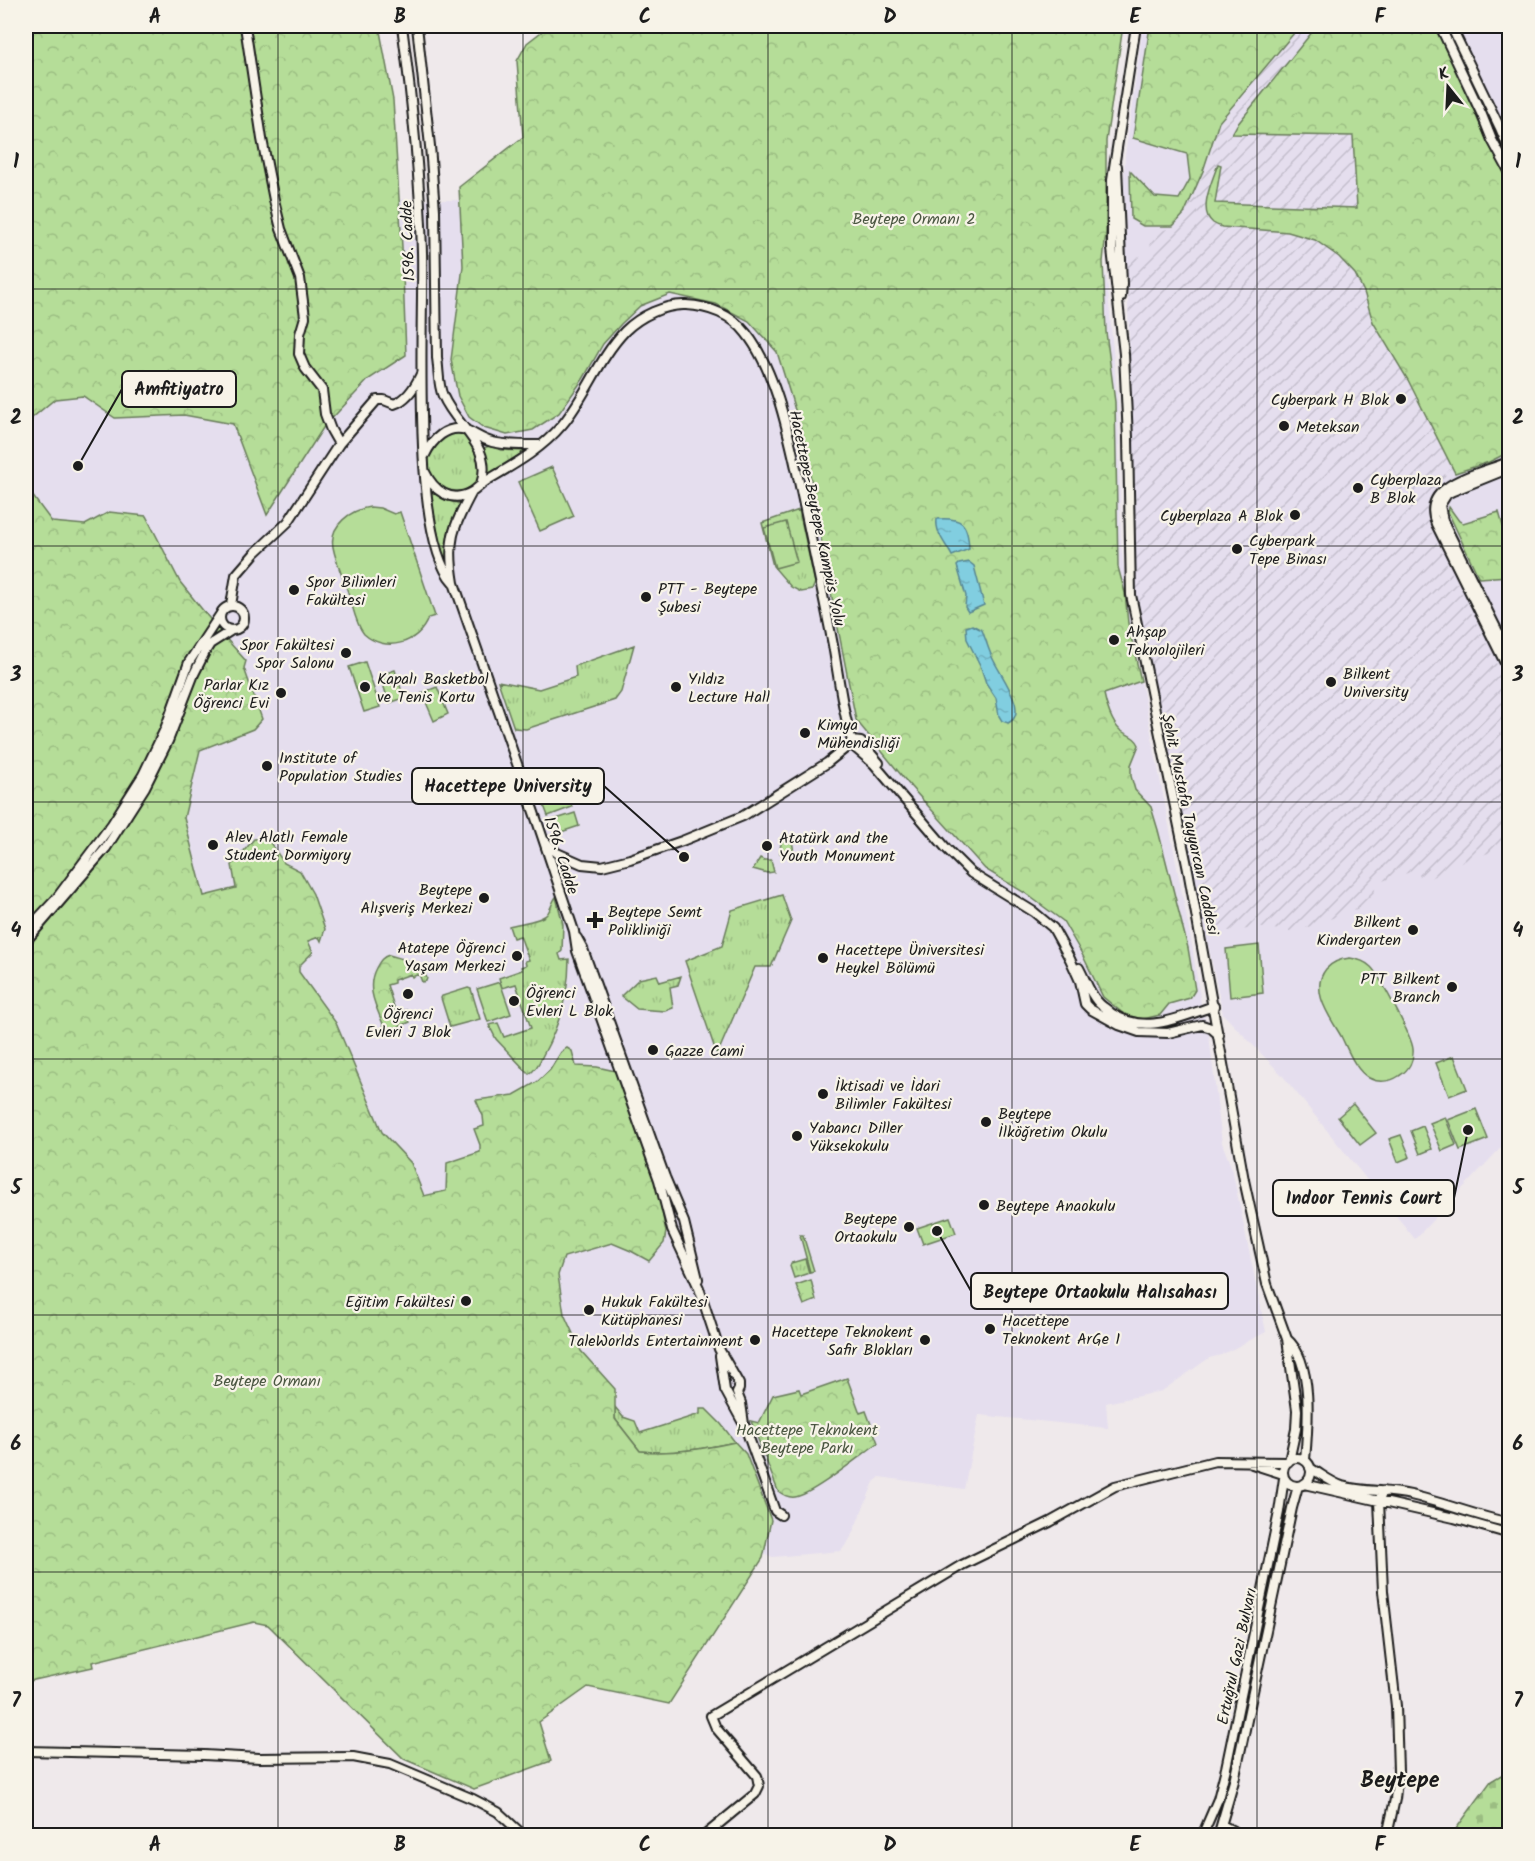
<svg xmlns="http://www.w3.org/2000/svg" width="1535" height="1861" font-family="Kalam,sans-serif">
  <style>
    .built { fill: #e5deee }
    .industrial { fill: url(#industrial-furrows) }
    .grass { fill: url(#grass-tufts); stroke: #687c5a; stroke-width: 1.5 }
    .forest { fill: url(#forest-crowns); stroke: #687c5a; stroke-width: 1.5 }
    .cemetery { fill: url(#cemetery-stones); stroke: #687c5a; stroke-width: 1.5 }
    .garden { fill: #b5dd98; stroke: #687c5a; stroke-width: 1.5 }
    .water { fill: url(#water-ripples); stroke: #598792; stroke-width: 1.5 }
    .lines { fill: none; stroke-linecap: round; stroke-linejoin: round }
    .secondary-casing { stroke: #1c1c1c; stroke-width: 12 }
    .secondary { stroke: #f7f3e8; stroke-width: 8 }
    .grid { fill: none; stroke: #1c1c1c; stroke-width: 1.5; stroke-opacity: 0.55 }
    .poi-dot { fill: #1c1c1c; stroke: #f7f3e8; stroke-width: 2 }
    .labels { text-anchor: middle; stroke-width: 4.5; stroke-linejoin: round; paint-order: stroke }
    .park-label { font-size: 16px; fill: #4a5641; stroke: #f7f3e8 }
    .street-label { font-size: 16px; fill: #1c1c1c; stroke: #f7f3e8 }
    .poi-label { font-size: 16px; fill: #1c1c1c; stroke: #f7f3e8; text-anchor: start }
    .district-label { font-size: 22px; font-weight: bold; fill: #1c1c1c; stroke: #f7f3e8 }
    .leader { fill: none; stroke: #1c1c1c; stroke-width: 2 }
    .callout-dot { fill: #1c1c1c; stroke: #f7f3e8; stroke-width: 2 }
    .callout { fill: #f7f3e8; stroke: #1c1c1c; stroke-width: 2 }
    .callout-label { font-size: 18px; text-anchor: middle; font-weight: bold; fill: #1c1c1c }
    .neatline { fill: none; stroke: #1c1c1c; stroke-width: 2 }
    .grid-label { font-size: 20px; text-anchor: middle; font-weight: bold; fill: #1c1c1c }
  </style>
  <defs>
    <pattern id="industrial-furrows" width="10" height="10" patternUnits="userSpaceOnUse" patternTransform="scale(1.5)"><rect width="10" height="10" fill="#e5deee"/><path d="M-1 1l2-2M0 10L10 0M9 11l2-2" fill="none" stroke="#c4becc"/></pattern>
    <pattern id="grass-tufts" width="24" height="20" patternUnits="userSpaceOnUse" patternTransform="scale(1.5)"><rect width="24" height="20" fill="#b5dd98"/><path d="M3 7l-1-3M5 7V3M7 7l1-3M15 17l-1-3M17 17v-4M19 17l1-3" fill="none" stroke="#9bbd82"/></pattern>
    <pattern id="forest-crowns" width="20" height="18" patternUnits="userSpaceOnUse" patternTransform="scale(1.5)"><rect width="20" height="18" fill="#b5dd98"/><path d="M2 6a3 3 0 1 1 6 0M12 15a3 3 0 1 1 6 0" fill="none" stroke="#9bbd82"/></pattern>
    <pattern id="cemetery-stones" width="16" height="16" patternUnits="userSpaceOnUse" patternTransform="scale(1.5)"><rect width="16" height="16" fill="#b5dd98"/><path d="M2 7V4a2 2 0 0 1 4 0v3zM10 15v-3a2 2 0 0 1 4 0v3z" fill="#9bbd82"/></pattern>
    <pattern id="water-ripples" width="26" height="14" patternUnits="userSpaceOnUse" patternTransform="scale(1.5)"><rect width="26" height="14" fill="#81cee0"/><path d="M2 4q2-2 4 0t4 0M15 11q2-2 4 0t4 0" fill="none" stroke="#6fb0c0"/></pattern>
  </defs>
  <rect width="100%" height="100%" fill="#efe9eb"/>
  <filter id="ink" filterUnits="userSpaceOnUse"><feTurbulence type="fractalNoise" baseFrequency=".0167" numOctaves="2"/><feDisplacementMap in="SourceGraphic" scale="12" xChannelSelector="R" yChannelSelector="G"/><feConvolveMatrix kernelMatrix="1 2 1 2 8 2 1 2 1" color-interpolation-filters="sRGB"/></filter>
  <g filter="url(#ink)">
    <path class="built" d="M1143,26H1509V1139L1415,1239L1282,1075L1223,1014L1135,604V522L1124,180L1125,156Z
      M1080,169L1107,281L1118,407L1121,547L1133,639L1192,945L1202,1010L1208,1027L1222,1143L1232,1169L1266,1332L1221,1355L1209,1358L1162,1391L1106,1403L1108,1428L979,1415L964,1489L880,1477L874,1482L850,1539L841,1551L773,1557L700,1536L563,1423L204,897L184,818L26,543V284L336,199L540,201Z"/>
    <path class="industrial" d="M1154,26H1365L1395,353L1452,468L1445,473L1447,481L1441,483L1442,486L1437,490L1431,504L1428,516L1430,529L1509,689V846L1465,861L1422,882L1417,870L1376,883L1373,903L1300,930L1290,931L1254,927L1249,929L1228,931L1202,915L1135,604V522L1127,261L1150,252L1151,234L1180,225L1209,163L1215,144L1185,141Z"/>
    <path class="grass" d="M455,432C473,435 486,465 477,481C469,495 447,493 436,483C418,465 434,438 455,432Z
      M489,446L501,450L525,451L498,470L487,475L488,468L484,448Z
      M430,491L446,500L461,504C448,524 444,543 449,567H447L439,541Z
      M799,510L815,583L812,590L801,592L791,587L773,566L762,523Z
      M634,645L621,692L615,700L526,729L514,728L498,681L539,689L576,677L575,666Z
      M791,839C793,845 795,851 791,857L780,853L781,841Z
      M760,858L764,860H771L774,872L767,873L753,869Z
      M782,895L791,921L771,967H755L717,1055L685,961L722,946L732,910Z
      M556,897L563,924L562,951L559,954L561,960L569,959C569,992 559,1026 543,1055C540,1062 536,1070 529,1074L496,1039L489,1025L498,1023L504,1037L531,1028L516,984L502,988L499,978L522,970L521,967L526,965L525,961L529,960L520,936L513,938L509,926C519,923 541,921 547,914C551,909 552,902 556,897Z
      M657,975L660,982L681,976L678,985L670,987L673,1008L665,1011L637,1009L621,996L639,979Z
      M468,988L471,989L480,1019L450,1027L441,998L442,996Z
      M800,1235H803L814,1271L810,1272Z
      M805,1259L809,1273L794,1278L790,1266L791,1263Z
      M811,1280L816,1300L804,1305L796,1285Z
      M615,1407L623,1417L635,1421L640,1433L700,1414V1409H706L721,1424L735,1442C703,1449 672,1454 640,1451L615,1419Z"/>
    <path class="forest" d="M26,26H379L393,100L402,247L406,355L369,379L323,428L267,515L233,424L184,415L115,418L83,396L55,399L32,418L26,459Z
      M549,26H1123L1106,141V232L1103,262L1106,332L1115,402L1118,567L1125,593L1128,623L1141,681L1104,694C1106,705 1112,723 1120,730C1128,736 1135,736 1139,745L1131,765V776L1135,790L1151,807L1158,830L1188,948L1195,990L1190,998L1169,1004L1160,1015L1143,1019L1125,1015L1103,997L1082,954L1063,921L1025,893L985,869L911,787L856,720L826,567L804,439L777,352L749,321L716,304L670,294L640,306L621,324L603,344L583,379L559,413L533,430L507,435L484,428L469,417L458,396L451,360L463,266L459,187L523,137L517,61L527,43Z
      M1150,26H1300L1219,122L1203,171L1184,214L1173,226H1143L1131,219L1130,171L1155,197L1179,199L1190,179L1187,154L1133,138Z
      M1317,26H1435C1453,63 1469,100 1486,138C1493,154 1504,167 1509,184V452L1489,462L1455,473L1408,380L1373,322L1364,292L1355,274L1339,257L1315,240L1288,232L1222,227C1219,226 1216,225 1213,223C1197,211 1213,179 1218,164L1221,165L1215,203L1357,208L1353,136L1232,134L1237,125Z
      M26,487L52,522L85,525L109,512L146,516L180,582L222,634L246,661L244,668L262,719L253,729L200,750L184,818L204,896L236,888L232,865L254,839L267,838L284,863L300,871L313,894L325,929L321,941L319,937L308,941L313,952L299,966V972L336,1023L382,1132L411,1163L424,1196L446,1191L447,1163L480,1152V1145L474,1129L484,1126L483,1116L476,1100L514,1095L537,1082L550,1070L561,1052L567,1048L572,1051L576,1066L597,1067L615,1071L658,1191L666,1232L664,1243L649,1261L631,1251L612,1243L564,1257L558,1275L564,1314L581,1351L615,1389V1419L640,1451C672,1454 703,1449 735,1442L746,1454L771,1520L763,1558L669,1704L588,1687L539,1722L551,1761L474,1789L404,1759L268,1625L254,1622L92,1662L93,1667L30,1681L26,1680Z
      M1449,507L1459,521L1463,523L1499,512L1509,547V576L1479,578L1448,512Z
      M389,955C407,961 418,960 427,978L426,981L422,982L419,974L412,977L411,974L394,980V983L387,985L396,1013L406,1010L410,1022L386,1032C379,1011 364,990 376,968C380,961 382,957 389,955Z
      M847,1378L860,1413L866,1411L878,1443C861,1455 812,1495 795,1497C788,1498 783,1495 778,1491L751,1421L759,1423L773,1395L799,1389L801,1394Z"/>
    <path class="cemetery" d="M1503,1774H1509V1835H1462L1456,1829L1491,1781Z"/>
    <path class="garden" d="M552,467L574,516L540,531L518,482Z
      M370,507L380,508L394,514L400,512L435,616L428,618C419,644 385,653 364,634C356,625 353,607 349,595C344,580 336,563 333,547C329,525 351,510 370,507Z
      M786,522L797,562L775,568L764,528Z
      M365,662L380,707L364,712L349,667Z
      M395,670L404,698L389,703L380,675Z
      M437,687L448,714L434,721L422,693Z
      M568,794L572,807L548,816L543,803Z
      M575,813L579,826L555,834L550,821Z
      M1259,945L1263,993L1230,997L1226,949Z
      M1350,958C1358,959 1365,961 1371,967C1380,976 1412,1037 1413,1049C1414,1060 1409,1070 1399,1076C1390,1082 1378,1083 1369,1078C1355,1070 1348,1050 1341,1036C1330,1017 1309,990 1326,969C1332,962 1340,959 1350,958Z
      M500,982L511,1014L488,1022L477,989Z
      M1454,1056L1467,1089L1449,1096L1436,1063Z
      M1353,1104L1376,1133L1360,1145L1338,1117Z
      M1476,1109L1488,1139L1460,1150L1448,1120Z
      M1445,1117L1456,1145L1442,1151L1430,1123Z
      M1423,1126L1432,1149L1420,1154L1411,1131Z
      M1401,1135L1410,1157L1398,1162L1389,1139Z
      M950,1217L956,1233L923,1244L917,1228Z"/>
    <path class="water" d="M937,519C962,517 968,523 969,549L952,556C946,544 935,533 937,519Z
      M969,562L974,566L984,605L968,612L965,607L966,596L957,566L959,564Z
      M972,625L982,630C986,640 989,652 994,661C1001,676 1030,713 1008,723L1002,721L999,716L996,698L986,683L980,665L967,639L966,627Z"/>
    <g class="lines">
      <defs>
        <path id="secondary" d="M245,26L262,139L274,200L281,229L300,278L305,317L300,334L299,354L305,368L322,390L325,414L331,430L339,444
          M402,26C412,100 420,176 422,252C424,319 410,537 453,582
          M417,26L430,146L435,210L437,358C439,371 438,385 443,396C456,427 494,446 481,484
          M1136,26L1112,180V249L1124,354L1128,438L1131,595L1188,870L1244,1180L1267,1284L1287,1339L1297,1410L1296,1429L1289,1461
          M1440,26L1482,115L1492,140L1510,173
          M1451,26L1500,128L1510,152
          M1117,166L1122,284L1121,297
          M425,455C432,440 447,424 466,430C475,434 483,440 492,442C508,446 524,445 540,445
          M1510,461C1483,474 1419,482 1436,524L1510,673
          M1510,468L1453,491L1447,494L1440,505L1443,521L1510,656
          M425,472C434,491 451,504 472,492C477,489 481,484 486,481C513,465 541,450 562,425C586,396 599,358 625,331C640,316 665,304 686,305C709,306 732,315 746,333C775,369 788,432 798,477C810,533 822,589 833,645C839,679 843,715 854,747L874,764L946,848L971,873L1034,912L1053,928L1070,959L1080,981L1085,1004L1090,1009L1119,1025L1139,1032L1168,1033L1202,1025L1211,1028L1219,1035
          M472,492C452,529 447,541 454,583L538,824L574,931L577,951L659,1180L672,1230L699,1288L719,1349L739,1384V1389L737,1393L741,1403L744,1424L775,1511L781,1515
          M231,605L236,575L255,553L288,522L339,444L377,400H384L394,404C407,400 415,387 421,374
          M220 618a12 12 0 1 1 24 0a12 12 0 1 1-24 0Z
          M852,741L861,742L879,763
          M545,841L557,853L582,864L602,866L630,859L682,841L743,816L827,763L847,747L852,741
          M26,931L56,899L112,824L143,775L165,729L189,662L220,615
          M577,938L583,949L665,1177L684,1222L698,1279
          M26,941L106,848L145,787L168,741L194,674L205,652L210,644L232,630
          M1079,968C1085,979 1089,992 1097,1001C1101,1006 1107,1009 1111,1013C1146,1036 1179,1017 1214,1006
          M1287,1339C1314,1362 1308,1427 1305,1460
          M720,1356L725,1390L743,1423
          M1283 1472a14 14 0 1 1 28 0a14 14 0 1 1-28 0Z
          M1252,1464L1283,1474
          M1310,1468C1321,1474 1330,1482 1342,1486C1364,1492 1389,1490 1411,1495C1444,1503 1476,1516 1510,1523
          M1304,1484L1454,1518L1510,1534
          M1383,1491L1379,1501L1383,1591L1396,1706L1398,1771L1395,1799L1387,1836
          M26,1751L204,1755L259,1758L353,1757L390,1764L473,1799L498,1812L524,1836
          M1222,1825L1243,1836
          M704,1836L755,1794L759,1786L757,1776L716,1728L711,1716L962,1565L1050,1522L1115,1486L1215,1461L1288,1462
          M1202,1836L1218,1799L1226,1768L1279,1512L1284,1478
          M1218,1836L1234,1781L1292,1508L1298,1486"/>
      </defs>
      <use href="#secondary" class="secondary-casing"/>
      <use href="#secondary" class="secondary"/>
    </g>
  </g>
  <path class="grid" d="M278,26V1836M523,26V1836M768,26V1836M1012,26V1836M1257,26V1836M26,289H1510M26,546H1510M26,802H1510M26,1059H1510M26,1315H1510M26,1572H1510"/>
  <g class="poi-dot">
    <circle cx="1401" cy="399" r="6"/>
    <circle cx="1284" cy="426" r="6"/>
    <circle cx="1358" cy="488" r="6"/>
    <circle cx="1295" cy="515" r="6"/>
    <circle cx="1237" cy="549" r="6"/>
    <circle cx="294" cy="590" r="6"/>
    <circle cx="646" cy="597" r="6"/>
    <circle cx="1114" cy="640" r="6"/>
    <circle cx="346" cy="653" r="6"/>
    <circle cx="1331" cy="682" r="6"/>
    <circle cx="365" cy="687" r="6"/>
    <circle cx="676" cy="687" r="6"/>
    <circle cx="281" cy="693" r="6"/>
    <circle cx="805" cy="733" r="6"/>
    <circle cx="267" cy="766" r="6"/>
    <circle cx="213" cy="845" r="6"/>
    <circle cx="767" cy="846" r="6"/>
    <circle cx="484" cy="898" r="6"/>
    <path d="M592 911h6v6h6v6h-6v6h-6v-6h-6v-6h6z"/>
    <circle cx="1413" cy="930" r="6"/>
    <circle cx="517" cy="956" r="6"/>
    <circle cx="823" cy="958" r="6"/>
    <circle cx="1452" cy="987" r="6"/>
    <circle cx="408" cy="994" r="6"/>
    <circle cx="514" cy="1001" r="6"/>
    <circle cx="653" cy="1050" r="6"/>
    <circle cx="823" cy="1094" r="6"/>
    <circle cx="986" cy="1122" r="6"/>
    <circle cx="797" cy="1136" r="6"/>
    <circle cx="984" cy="1205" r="6"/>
    <circle cx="909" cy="1227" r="6"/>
    <circle cx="466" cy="1301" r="6"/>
    <circle cx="589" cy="1310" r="6"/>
    <circle cx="990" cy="1329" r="6"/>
    <circle cx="755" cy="1340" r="6"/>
    <circle cx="925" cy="1340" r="6"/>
  </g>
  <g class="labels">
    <g class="park-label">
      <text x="914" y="224">Beytepe Ormanı 2</text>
      <text x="267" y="1386">Beytepe Ormanı</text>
      <text x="807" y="1435">Hacettepe Teknokent<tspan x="807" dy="18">Beytepe Parkı</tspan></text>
    </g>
    <g class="street-label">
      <text transform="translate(407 241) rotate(-92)" y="6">1596. Cadde</text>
      <text transform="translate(818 518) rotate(78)" y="6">Hacettepe-Beytepe Kampüs Yolu</text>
      <text transform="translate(1191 824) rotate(78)" y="6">Şehit Mustafa Tayyarcan Caddesi</text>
      <text transform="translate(562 855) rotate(72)" y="6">1596. Cadde</text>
      <text transform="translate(1236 1656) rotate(-78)" y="6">Ertuğrul Gazi Bulvarı</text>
    </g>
    <g class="poi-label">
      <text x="1389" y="405" text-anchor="end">Cyberpark H Blok</text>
      <text x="1296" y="432">Meteksan</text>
      <text x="1370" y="485">Cyberplaza<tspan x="1370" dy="18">B Blok</tspan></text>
      <text x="1283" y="521" text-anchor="end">Cyberplaza A Blok</text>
      <text x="1249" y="546">Cyberpark<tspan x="1249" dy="18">Tepe Binası</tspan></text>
      <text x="306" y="587">Spor Bilimleri<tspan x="306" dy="18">Fakültesi</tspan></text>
      <text x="658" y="594">PTT - Beytepe<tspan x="658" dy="18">Şubesi</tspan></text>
      <text x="1126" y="637">Ahşap<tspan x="1126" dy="18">Teknolojileri</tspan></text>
      <text x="334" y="650" text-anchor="end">Spor Fakültesi<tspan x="334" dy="18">Spor Salonu</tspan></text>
      <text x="1343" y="679">Bilkent<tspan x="1343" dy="18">University</tspan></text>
      <text x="377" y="684">Kapalı Basketbol<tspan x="377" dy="18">ve Tenis Kortu</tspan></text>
      <text x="688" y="684">Yıldız<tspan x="688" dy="18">Lecture Hall</tspan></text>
      <text x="269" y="690" text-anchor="end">Parlar Kız<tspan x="269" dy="18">Öğrenci Evi</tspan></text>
      <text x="817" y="730">Kimya<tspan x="817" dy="18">Mühendisliği</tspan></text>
      <text x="279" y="763">Institute of<tspan x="279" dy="18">Population Studies</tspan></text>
      <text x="225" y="842">Alev Alatlı Female<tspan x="225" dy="18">Student Dormiyory</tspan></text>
      <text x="779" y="843">Atatürk and the<tspan x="779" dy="18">Youth Monument</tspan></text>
      <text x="472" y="895" text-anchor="end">Beytepe<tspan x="472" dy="18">Alışveriş Merkezi</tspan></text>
      <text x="608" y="917">Beytepe Semt<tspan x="608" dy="18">Polikliniği</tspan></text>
      <text x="1401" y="927" text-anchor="end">Bilkent<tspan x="1401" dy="18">Kindergarten</tspan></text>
      <text x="505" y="953" text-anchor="end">Atatepe Öğrenci<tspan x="505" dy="18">Yaşam Merkezi</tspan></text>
      <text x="835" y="955">Hacettepe Üniversitesi<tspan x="835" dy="18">Heykel Bölümü</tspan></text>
      <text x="1440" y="984" text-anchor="end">PTT Bilkent<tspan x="1440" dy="18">Branch</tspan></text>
      <text x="526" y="998">Öğrenci<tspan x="526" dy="18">Evleri L Blok</tspan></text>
      <text x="408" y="1019" text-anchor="middle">Öğrenci<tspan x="408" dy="18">Evleri J Blok</tspan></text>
      <text x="665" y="1056">Gazze Cami</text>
      <text x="835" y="1091">İktisadi ve İdari<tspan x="835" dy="18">Bilimler Fakültesi</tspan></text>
      <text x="998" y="1119">Beytepe<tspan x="998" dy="18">İlköğretim Okulu</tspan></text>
      <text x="809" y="1133">Yabancı Diller<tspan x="809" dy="18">Yüksekokulu</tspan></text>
      <text x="996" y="1211">Beytepe Anaokulu</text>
      <text x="897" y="1224" text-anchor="end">Beytepe<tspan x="897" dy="18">Ortaokulu</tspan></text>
      <text x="454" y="1307" text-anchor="end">Eğitim Fakültesi</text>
      <text x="601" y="1307">Hukuk Fakültesi<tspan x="601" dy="18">Kütüphanesi</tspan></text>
      <text x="1002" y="1326">Hacettepe<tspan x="1002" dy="18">Teknokent ArGe 1</tspan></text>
      <text x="913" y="1337" text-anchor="end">Hacettepe Teknokent<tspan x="913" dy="18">Safir Blokları</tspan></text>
      <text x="743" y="1346" text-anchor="end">TaleWorlds Entertainment</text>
    </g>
    <g class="district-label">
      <text x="1400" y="1787">Beytepe</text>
    </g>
  </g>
  <path class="leader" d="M78 466L122 389M684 857L604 786M1468 1130L1454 1198M937 1231L971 1291"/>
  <g class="callout-dot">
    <circle cx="78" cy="466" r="6"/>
    <circle cx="684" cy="857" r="6"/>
    <circle cx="1468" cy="1130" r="6"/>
    <circle cx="937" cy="1231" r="6"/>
  </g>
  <g class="callout">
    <rect x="122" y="371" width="114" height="36" rx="6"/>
    <rect x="412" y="768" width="192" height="36" rx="6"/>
    <rect x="1273" y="1180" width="181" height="36" rx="6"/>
    <rect x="971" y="1273" width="257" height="36" rx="6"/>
  </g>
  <g class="callout-label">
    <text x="179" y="395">Amfitiyatro</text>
    <text x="508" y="792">Hacettepe University</text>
    <text x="1364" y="1204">Indoor Tennis Court</text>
    <text x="1100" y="1298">Beytepe Ortaokulu Halısahası</text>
  </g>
  <rect width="1535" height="1861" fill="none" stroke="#f7f3e8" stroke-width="66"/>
  <g transform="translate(1448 87) rotate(342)" stroke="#f7f3e8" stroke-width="4.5" paint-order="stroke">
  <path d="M0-4.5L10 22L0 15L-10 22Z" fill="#1c1c1c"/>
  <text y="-9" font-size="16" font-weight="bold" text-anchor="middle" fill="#1c1c1c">K</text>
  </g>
  <rect x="33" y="33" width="1469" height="1795" class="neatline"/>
  <g class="grid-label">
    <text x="155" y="23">A</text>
    <text x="400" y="23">B</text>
    <text x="645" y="23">C</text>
    <text x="890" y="23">D</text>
    <text x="1135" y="23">E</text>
    <text x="1380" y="23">F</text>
    <text x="16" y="168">1</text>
    <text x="1518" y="168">1</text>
    <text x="16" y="424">2</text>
    <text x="1518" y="424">2</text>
    <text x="16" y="681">3</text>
    <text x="1518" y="681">3</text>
    <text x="16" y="937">4</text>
    <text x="1518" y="937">4</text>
    <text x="16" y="1194">5</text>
    <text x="1518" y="1194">5</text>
    <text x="16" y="1450">6</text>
    <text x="1518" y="1450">6</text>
    <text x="16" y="1707">7</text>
    <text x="1518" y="1707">7</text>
    <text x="155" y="1851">A</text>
    <text x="400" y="1851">B</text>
    <text x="645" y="1851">C</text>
    <text x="890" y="1851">D</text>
    <text x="1135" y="1851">E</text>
    <text x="1380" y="1851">F</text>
  </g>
</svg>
